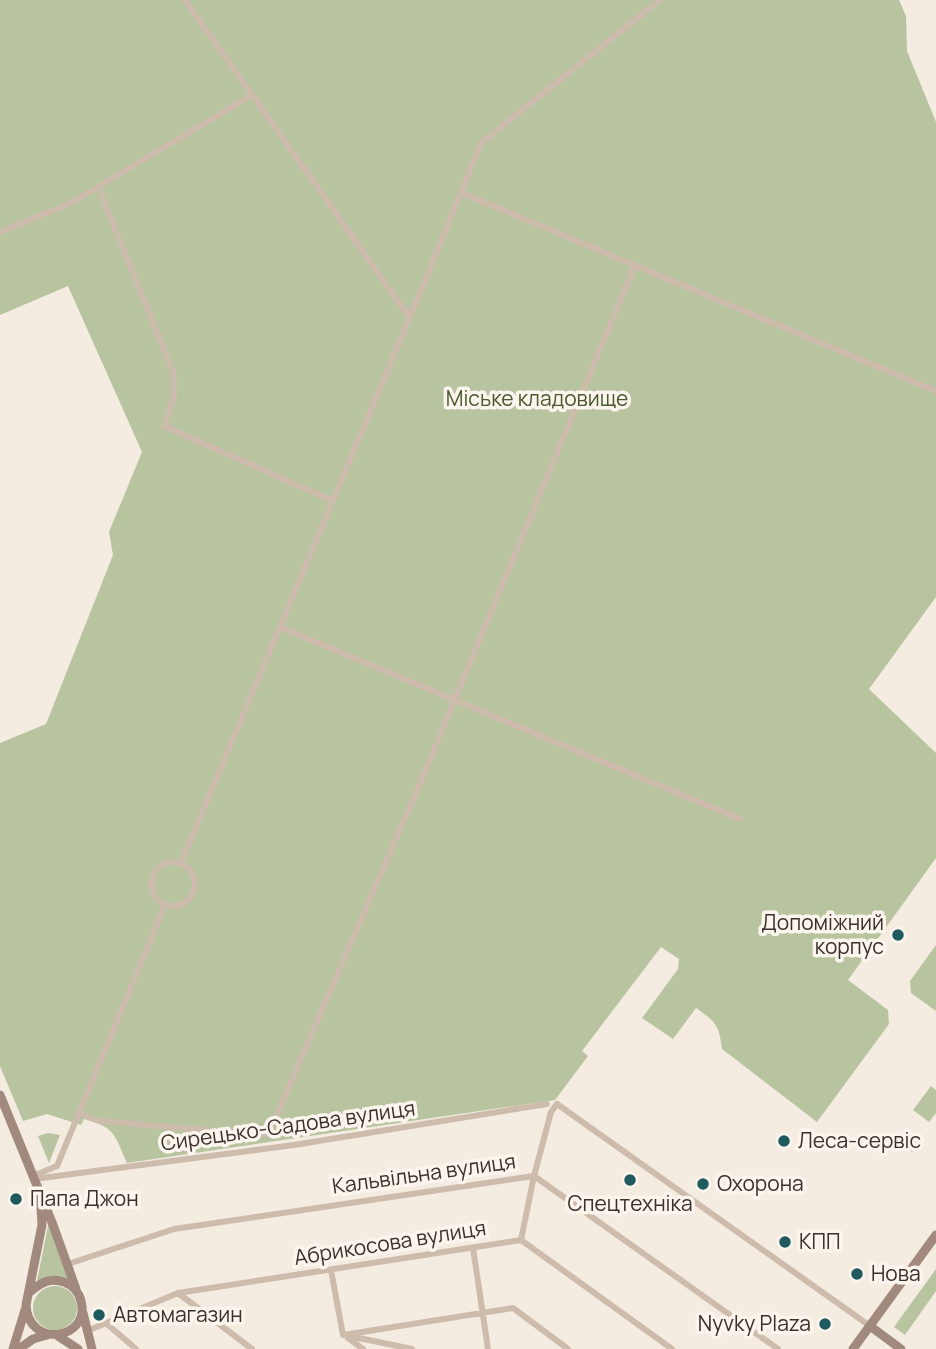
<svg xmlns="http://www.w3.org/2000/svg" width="936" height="1349" font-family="Manrope,sans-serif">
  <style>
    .green { fill: #b8c4a0 }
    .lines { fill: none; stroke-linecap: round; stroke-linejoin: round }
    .street { stroke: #cdbbac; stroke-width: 6 }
    .secondary { stroke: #a18a7d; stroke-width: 9 }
    .poi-dot { fill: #1f5a5e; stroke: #fbf5ee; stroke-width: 2.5 }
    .labels { text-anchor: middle; stroke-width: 7; stroke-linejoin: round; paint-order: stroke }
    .park-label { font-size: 21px; fill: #4a5a2e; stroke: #fbf5ee }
    .poi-label { font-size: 21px; fill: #3b302b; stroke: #fbf5ee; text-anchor: start }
    .street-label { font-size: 21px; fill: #3b302b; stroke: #fbf5ee }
  </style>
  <rect width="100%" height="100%" fill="#f4ebe1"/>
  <path class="green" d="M0,0H899L906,16L907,51L936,122V597L869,689L936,753V858L848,980L888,1010L889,1024L817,1122L722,1049C719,1025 716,1022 696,1008L673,1039L642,1018L678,969L679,959L661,947L582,1051L588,1056L555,1100L127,1163C114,1135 117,1128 84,1119L81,1125L47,1114L23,1121L0,1066V743L46,724L113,555L109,532L142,452L68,286L0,315Z
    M936,945V1011L911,993L910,981Z
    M931,1086L936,1090V1113L929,1122L913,1110Z
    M48,1133L60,1135L49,1163L38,1136Z
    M910,1133L921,1141L912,1152L901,1144Z
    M50,1225L70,1279L55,1276L37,1281L48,1226Z
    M936,1269V1291L905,1335L894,1327Z
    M33 1308a22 22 0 1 1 44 0a22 22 0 1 1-44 0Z"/>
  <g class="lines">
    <path class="street" d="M185,0L410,318
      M98,187L174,374V396L164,426L333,501
      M462,193L936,391
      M0,232L69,204L252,95
      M280,627L740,819
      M151 884a22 22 0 1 1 44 0a22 22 0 1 1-44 0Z
      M181,863L425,281L481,143L660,0
      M79,1113L99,1121L268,1135L421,781L635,265
      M33,1176L57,1166L165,905
      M34,1179L294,1145L547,1104
      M521,1240L534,1176L551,1112L557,1104L870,1326
      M473,1248L488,1349
      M68,1264L174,1229L534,1176L778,1349
      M331,1270L343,1335
      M178,1293L252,1349
      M107,1324L136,1349
      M87,1331L178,1293L521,1240L672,1349
      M343,1335L513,1308L568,1349
      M349,1336L412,1349
      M348,1338L363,1349"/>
    <path class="secondary" d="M0,1095L53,1225L76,1289
      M30,1292C40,1283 50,1277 64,1282C72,1285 79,1292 81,1301C91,1340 28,1349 26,1305L42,1225L40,1191
      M83,1313L92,1349
      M870,1326L901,1349
      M58,1336L78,1349
      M13,1349L25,1310
      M19,1349L33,1339L47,1335
      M853,1349L936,1235"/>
  </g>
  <g class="poi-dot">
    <circle cx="898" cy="935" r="7"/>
    <circle cx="784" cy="1141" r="7"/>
    <circle cx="630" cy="1180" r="7"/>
    <circle cx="703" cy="1184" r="7"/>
    <circle cx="16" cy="1199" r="7"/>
    <circle cx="785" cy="1242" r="7"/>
    <circle cx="857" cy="1274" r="7"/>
    <circle cx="99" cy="1315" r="7"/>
    <circle cx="825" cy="1324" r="7"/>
  </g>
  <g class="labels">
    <g class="park-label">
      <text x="537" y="406">Міське кладовище</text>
    </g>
    <g class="poi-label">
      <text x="884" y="930" text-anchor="end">Допоміжний<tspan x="884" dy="24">корпус</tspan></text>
      <text x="798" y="1148">Леса-сервіс</text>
      <text x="717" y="1191">Охорона</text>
      <text x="30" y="1206">Папа Джон</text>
      <text x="630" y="1211" text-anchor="middle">Спецтехніка</text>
      <text x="799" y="1249">КПП</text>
      <text x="871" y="1281">Нова</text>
      <text x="113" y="1322">Автомагазин</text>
      <text x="811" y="1331" text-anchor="end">Nyvky Plaza</text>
    </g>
    <g class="street-label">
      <text transform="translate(288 1126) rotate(-8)" y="7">Сирецько-Садова вулиця</text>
      <text transform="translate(424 1174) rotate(-8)" y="7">Кальвільна вулиця</text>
      <text transform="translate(390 1243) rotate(-9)" y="7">Абрикосова вулиця</text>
    </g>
  </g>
</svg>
